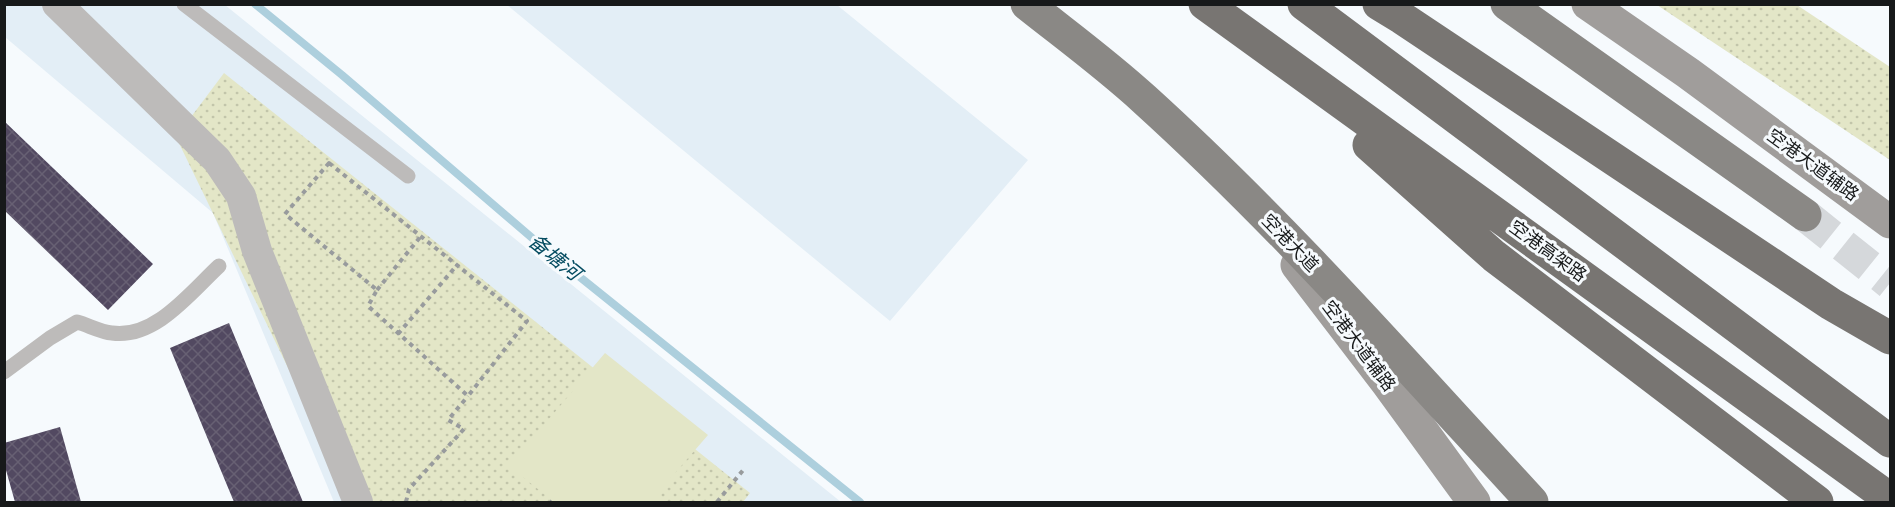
<svg xmlns="http://www.w3.org/2000/svg" width="1895" height="507" font-family="Georgia,'Noto Sans SC',serif">
  <style>
    .built { fill: #e3eef6 }
    .park { fill: url(#park-dots) }
    .pitch { fill: #e3e6c7 }
    .lines { fill: none; stroke-linecap: round; stroke-linejoin: round }
    .stream { stroke: #adcfdd; stroke-width: 8 }
    .building { fill: url(#building-cross-hatch) }
    .primary-tunnel { stroke: #d5d8db; stroke-width: 33; stroke-dasharray: 33 16; stroke-linecap: butt }
    .path { stroke: #989b9d; stroke-width: 4; stroke-dasharray: 4.5 4.5; stroke-linecap: butt }
    .lane { stroke: #bdbbba; stroke-width: 15 }
    .street { stroke: #bdbbba; stroke-width: 30 }
    .secondary { stroke: #a09d9b; stroke-width: 33 }
    .primary { stroke: #8a8885; stroke-width: 33 }
    .highway { stroke: #787572; stroke-width: 33 }
    .path-bridge { stroke: #989b9d; stroke-width: 4; stroke-dasharray: 4.5 4.5; stroke-linecap: butt }
    .labels { text-anchor: middle; stroke-width: 6; stroke-linejoin: round; paint-order: stroke }
    .street-label { font-size: 18px; fill: #17191a; stroke: #f6fafd }
    .water-label { font-size: 20px; font-style: italic; fill: #054c61; stroke: #f6fafd }
  </style>
  <defs>
    <pattern id="park-dots" width="8" height="8" patternUnits="userSpaceOnUse" patternTransform="scale(1.5)"><rect width="8" height="8" fill="#e3e6c7"/><path d="M2 2h.1M6 6h.1" fill="none" stroke="#c2c5aa" stroke-width="1.8" stroke-linecap="round"/></pattern>
    <pattern id="building-cross-hatch" width="8" height="8" patternUnits="userSpaceOnUse" patternTransform="scale(1.5)"><rect width="8" height="8" fill="#524961"/><path d="M0 0l8 8M0 8l8-8" fill="none" stroke="#676073"/></pattern>
  </defs>
  <rect width="100%" height="100%" fill="#f6fafd"/>
  <path class="built" d="M4,5H225L841,502H334L213,213L5,37Z
    M507,5H837L1028,160L890,321Z"/>
  <path class="park" d="M1657,5H1797L1890,67V160Z
    M224,73L750,493L743,502H353L176,137Z"/>
  <path class="pitch" d="M605,353L708,435L657,494L664,502H554L509,466Z"/>
  <g class="lines">
    <path class="stream" d="M255,4L342,75L545,249L860,502"/>
  </g>
  <path class="building" d="M4,121L153,264L108,310L4,210Z
    M229,323L303,502H234L170,348Z
    M60,427L81,502H15L4,463V443Z"/>
  <g class="lines">
    <path class="primary-tunnel" d="M1805,215L1890,283"/>
    <path class="path" d="M406,502L409,489L464,429L448,420L468,396
      M551,502L552,501
      M717,502L744,469"/>
    <path class="lane" d="M184,4L408,176
      M4,372L50,338L77,322C88,325 101,332 112,333C155,339 190,293 219,266"/>
    <path class="street" d="M57,4L217,160L241,196L257,251L358,502"/>
    <path class="secondary" d="M1588,4L1688,73L1890,222
      M1297,265L1388,384L1474,502"/>
    <path class="primary" d="M1027,4C1066,35 1107,65 1144,99C1282,224 1406,365 1532,502
      M1507,4L1805,215"/>
    <path class="highway" d="M1205,4L1890,499
      M1304,4L1890,441
      M1379,4L1402,18L1831,304L1890,338
      M1369,145L1494,256L1817,502"/>
    <path class="path-bridge" d="M329,163L527,321L468,396L368,306L377,290L285,214Z
      M377,290L421,236
      M398,334L457,265"/>
  </g>
  <g class="labels">
    <g class="street-label">
      <text transform="translate(1813 165) rotate(36)" y="6">空港大道辅路</text>
      <text transform="translate(1290 243) rotate(46)" y="6">空港大道</text>
      <text transform="translate(1548 251) rotate(36)" y="6">空港高架路</text>
      <text transform="translate(1359 346) rotate(53)" y="6">空港大道辅路</text>
    </g>
    <g class="water-label">
      <text transform="translate(555 257) rotate(39)" y="7">备塘河</text>
    </g>
  </g>
  <rect width="1895" height="507" fill="none" stroke="#17191a" stroke-width="12"/>
</svg>
